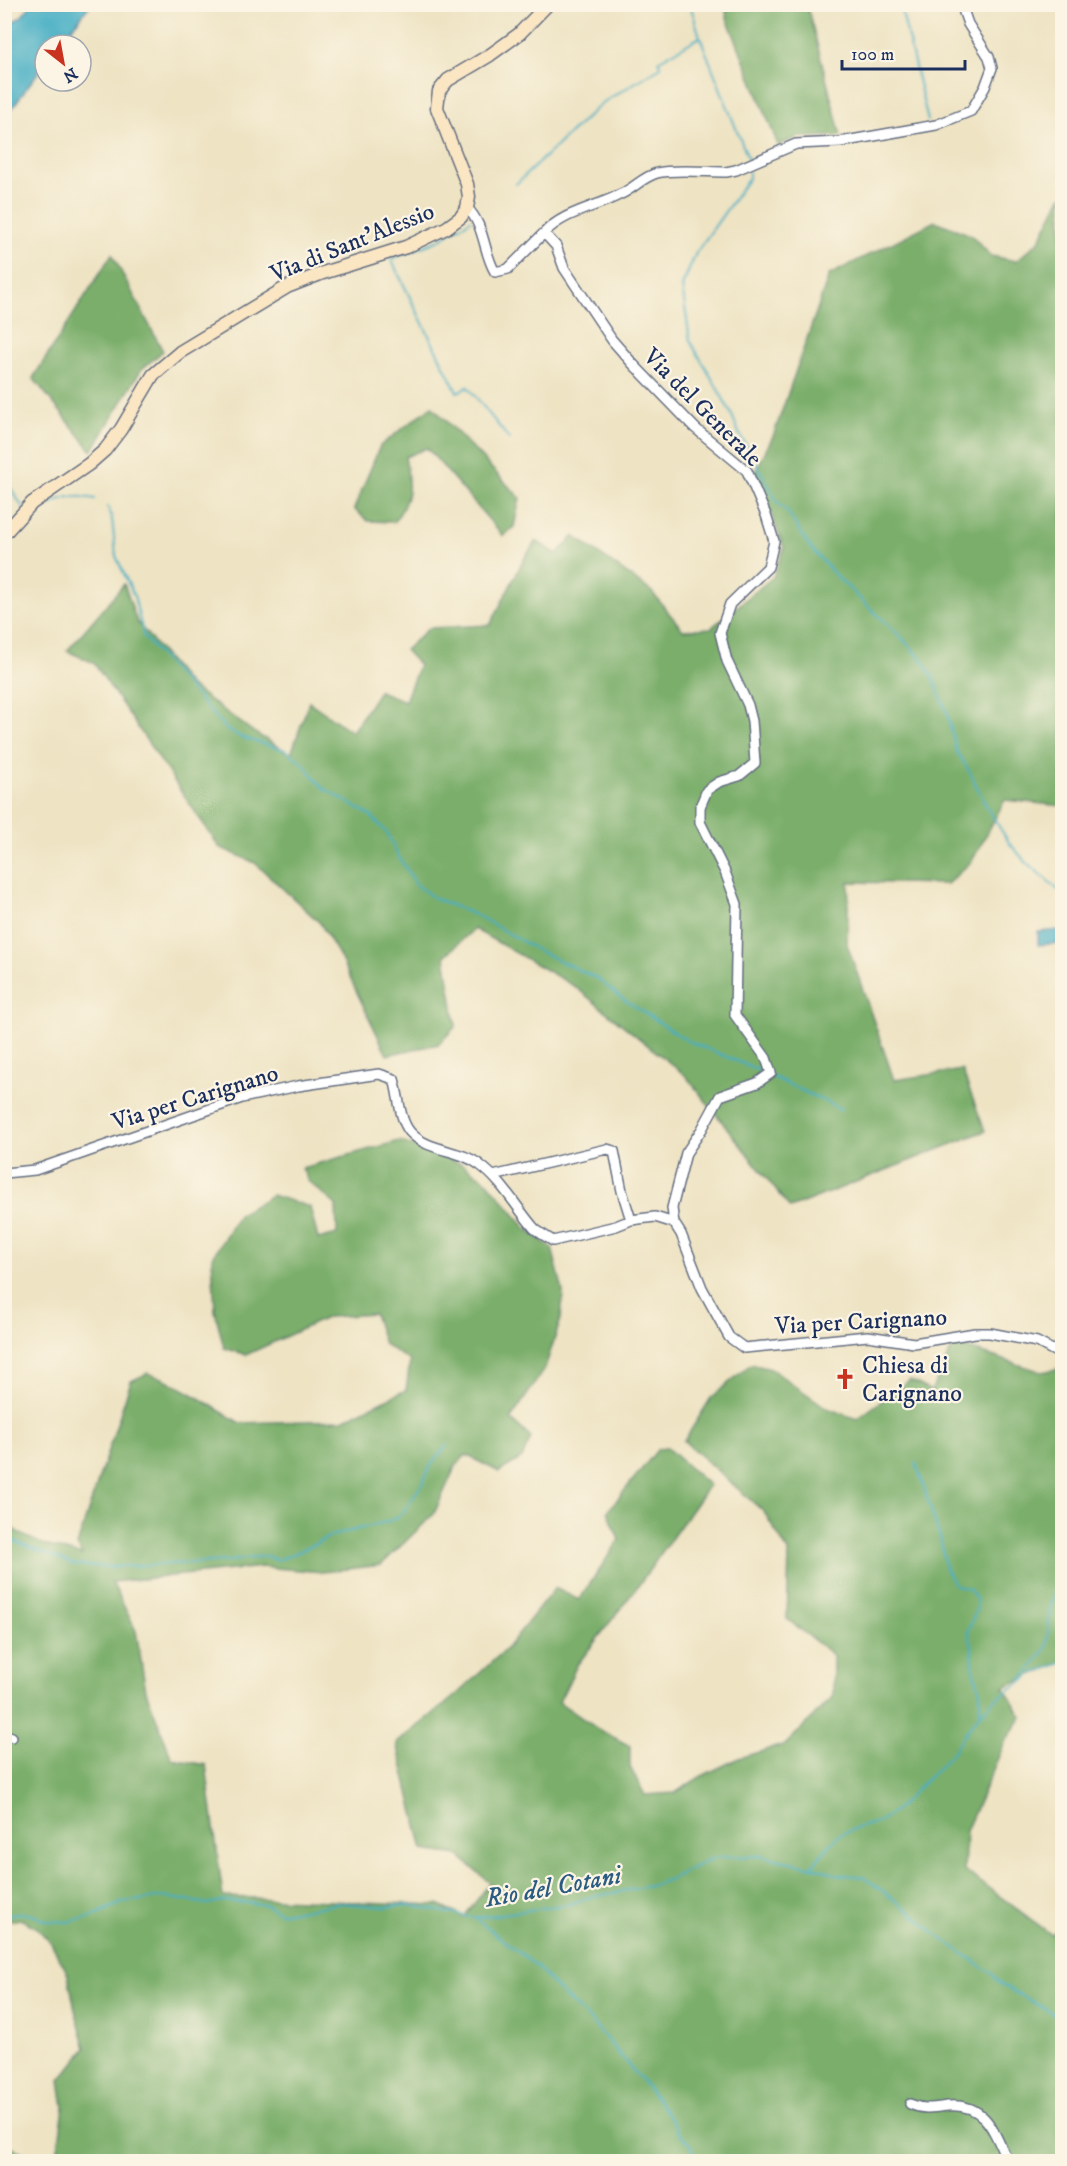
<svg xmlns="http://www.w3.org/2000/svg" width="1067" height="2166" font-family="'IM FELL DW Pica',serif">
  <style>
    .forest { fill: #7aae6a; stroke: #4a6e64; stroke-width: 1.5 }
    .water { fill: #45aec4; stroke: #306e91; stroke-width: 1.5 }
    .lines { fill: none; stroke-linecap: round; stroke-linejoin: round }
    .stream { stroke: #45aec4; stroke-width: 2 }
    .street-casing { stroke: #656e81; stroke-width: 12 }
    .secondary-casing { stroke: #656e81; stroke-width: 15 }
    .street { stroke: #fff; stroke-width: 9 }
    .secondary { stroke: #fbe6c4; stroke-width: 12 }
    .labels { text-anchor: middle; stroke-width: 4.5; stroke-linejoin: round; paint-order: stroke }
    .street-label { font-size: 24px; fill: #1b2f5e; stroke: #fcf5e5 }
    .poi-label { font-size: 24px; fill: #1b2f5e; stroke: #fcf5e5; text-anchor: start }
    .water-label { font-size: 26px; font-style: italic; fill: #2a5b82; stroke: #fcf5e5 }
  </style>
  <rect width="100%" height="100%" fill="#fcf5e5"/>
  <filter id="ink" filterUnits="userSpaceOnUse"><feTurbulence type="fractalNoise" baseFrequency=".0167" numOctaves="2"/><feDisplacementMap in="SourceGraphic" scale="12" xChannelSelector="R" yChannelSelector="G"/><feConvolveMatrix kernelMatrix="1 2 1 2 8 2 1 2 1" color-interpolation-filters="sRGB"/></filter>
  <filter id="wash" filterUnits="userSpaceOnUse"><feTurbulence type="fractalNoise" baseFrequency=".008" numOctaves="4" result="noise"/><feDisplacementMap in="SourceGraphic" scale="24" xChannelSelector="R" yChannelSelector="G"/><feGaussianBlur stdDeviation="1.35" result="paint"/><feColorMatrix in="noise" values="0 0 0 0 0 0 0 0 0 0 0 0 0 0 0 0 0 1.4 0 .05"/><feComposite in="paint" operator="in"/></filter>
  <g filter="url(#wash)">
    <rect width="100%" height="100%" fill="#eee3c3"/>
    <path class="forest" d="M725,5H807L841,136L799,137L778,145L727,18Z
      M1062,195V806L1005,800L972,861L947,884L849,882L847,944L894,1080L962,1070L985,1131L790,1208L686,1076L574,986L474,929L445,956L456,1026L439,1044L387,1055L338,953L320,923L255,863L219,847L94,663L67,651L124,584L137,622L188,684L255,733L291,754L309,702L352,732L379,691L405,701L419,665L405,650L429,628L490,625L524,559L536,541L557,554L574,536L651,591L683,630L711,628L773,577L784,548L755,472L774,434L829,275L935,221L971,235L991,256L1016,261L1039,241Z
      M112,254L163,351L141,370L92,451L33,378Z
      M432,406L520,498L514,527L503,536L427,448L405,457C410,485 412,498 394,522L368,521L354,509L380,446Z
      M399,1141L462,1164L488,1182L527,1229L552,1248L563,1291L561,1319L545,1368L511,1419L531,1438L522,1458L499,1472L466,1455L456,1465L434,1514L381,1565L323,1572L262,1567L112,1582L136,1631L146,1691L172,1759L206,1765L223,1897L438,1905L464,1917L490,1883L458,1855L423,1850L397,1743L455,1696L508,1647L555,1588L579,1600L619,1540L608,1511L658,1449L667,1448L709,1485L641,1582L577,1665L559,1702L598,1729L630,1746V1767L645,1795L675,1793L700,1777L739,1758L786,1744L833,1697V1655L787,1619L789,1553L764,1512L684,1441L711,1398L751,1364L771,1369L827,1408L857,1419L910,1380L931,1391L954,1344L1042,1372L1062,1368V1662L1004,1687L1022,1717L1006,1740L966,1831L964,1870L1051,1934L1062,1928V2161H5V2145L24,2153L57,2155L64,2107L60,2080L86,2048L75,2010L68,1974L51,1943L36,1927L20,1919L5,1922L4,1521C21,1540 58,1549 82,1555L77,1545L131,1381L148,1373L165,1379L194,1395L240,1423L342,1420L406,1390L410,1361L384,1344L374,1314L328,1317L246,1355L224,1348L215,1311L212,1258L238,1215L272,1195L310,1207L318,1239L337,1234L336,1205L308,1181L302,1168Z"/>
    <path class="water" d="M31,5H90L59,45H45V63L5,118V26L21,17Z
      M1060,930L1061,943L1038,945V932Z"/>
    <g class="lines">
      <path class="stream" d="M690,4L700,37L749,161
        M900,4L928,121
        M749,172V178L696,253L682,286L690,341L711,377L731,413L739,433L778,503L787,511L809,546L838,578L901,637L925,663L934,680L947,713L956,750L969,771L988,809L1010,844L1026,862L1062,893
        M516,184L602,103L661,67L658,61L700,37
        M471,220L437,241L391,259L456,390L457,392L468,387L509,439
        M4,477L23,508
        M108,507L112,519L116,556L134,596L144,637L227,730L243,738L286,750L303,763L322,787L371,816L387,833L397,854L417,886L436,899L478,916L539,951L598,979L620,997L688,1041L761,1071
        M30,512C42,510 50,503 61,499C73,495 84,497 95,499
        M773,1077L841,1109
        M916,1463L941,1541L945,1568L949,1576L955,1585L969,1589L976,1598L977,1608L968,1631L972,1645L973,1665L980,1692V1712
        M4,1537L75,1565L111,1567L230,1561L266,1556L277,1560L292,1555L331,1536L390,1521L402,1514L422,1484L431,1465L447,1445
        M1022,1680L1045,1650L1047,1644L1050,1610L1062,1564
        M811,1867L837,1837L850,1830L878,1822L893,1813L949,1757L974,1721L993,1701L1034,1673L1062,1663
        M4,1915L20,1913L33,1915L46,1921L68,1922L91,1917L124,1902L165,1897L208,1904L221,1901L251,1903L266,1905L279,1912H293L341,1903L384,1907L410,1905L475,1918L570,1904L587,1898L650,1886L671,1879L708,1860L718,1857L762,1856L818,1868L835,1874L864,1877L911,1912L941,1938L990,1972L1002,1985L1062,2018
        M475,1918L536,1966L563,1995L593,2023L657,2099L679,2132L691,2146L696,2162
        M694,2153L704,2162"/>
    </g>
  </g>
  <g filter="url(#ink)">
    <g class="lines">
      <defs>
        <path id="street" d="M467,208C485,225 483,252 495,272L508,269L544,233L556,246L564,268L612,340L633,364L695,428L747,471L766,515L774,541L768,567L730,604L720,633L727,661L748,705L752,721L755,763L739,776L719,782L707,790L700,807V822L725,872L737,904L735,1015L766,1058L771,1073L757,1083L720,1096L702,1129L686,1153L672,1208L674,1223
          M544,233C565,211 595,208 621,194C634,188 643,177 657,173C671,169 709,172 726,172L736,170L796,144L840,142L936,125L971,111L985,87L992,68L989,57L968,24L961,4
          M4,1173L35,1170L242,1098L298,1086L379,1074L394,1079C399,1095 399,1119 410,1132C428,1152 460,1149 480,1165C502,1181 516,1207 534,1228C539,1233 547,1237 553,1241L616,1226L631,1220L655,1217L674,1223L681,1234L702,1288L729,1337L744,1348L868,1336L914,1343L975,1333H990L1037,1342L1062,1355
          M493,1176L607,1149L614,1151L622,1191L631,1220
          M4,1734L12,1737
          M910,2104C923,2110 933,2108 947,2106C986,2102 994,2132 1008,2162"/>
        <path id="secondary" d="M4,534L32,503L89,464L105,450L121,429L153,375L180,352L287,287L323,273L406,247L446,228L461,217L467,208L469,197L467,184L437,108L439,91L448,80L490,55L519,34L548,4"/>
      </defs>
      <use href="#street" class="street-casing"/>
      <use href="#secondary" class="secondary-casing"/>
      <use href="#street" class="street"/>
      <use href="#secondary" class="secondary"/>
    </g>
  </g>
  <defs>
    <symbol id="church-bare" viewBox="-9 -9 18 18"><path d="M-1.2-6h2.4v3.5h3.3v2.4h-3.3V6h-2.4V-.1h-3.3v-2.4h3.3Z" fill="#c8321e" stroke="#fcf5e5" stroke-width="2.5" paint-order="stroke"/></symbol>
  </defs>
  <g fill-rule="evenodd">
    <use href="#church-bare" x="830" y="1364" width="30" height="30"/>
  </g>
  <g class="labels">
    <g class="street-label">
      <text transform="translate(352 242) rotate(-22)" y="8">Via di Sant'Alessio</text>
      <text transform="translate(703 407) rotate(45)" y="8">Via del Generale</text>
      <text transform="translate(195 1097) rotate(-17)" y="8">Via per Carignano</text>
      <text transform="translate(861 1321) rotate(-3)" y="8">Via per Carignano</text>
    </g>
    <g class="poi-label">
      <text x="862" y="1373">Chiesa di<tspan x="862" dy="28">Carignano</tspan></text>
    </g>
    <g class="water-label">
      <text transform="translate(553 1886) rotate(-10)" y="9">Rio del Cotani</text>
    </g>
  </g>
  <rect width="1067" height="2166" fill="none" stroke="#fcf5e5" stroke-width="24"/>
  <g transform="translate(63 63) rotate(149)"><circle r="28" fill="#fcf5e5" stroke="#a2a6af" stroke-width="1.5"/>
  <path d="M0-4.5L10 22L0 15L-10 22Z" fill="#c8321e"/>
  <text y="-9" font-size="16" font-weight="bold" text-anchor="middle" fill="#1b2f5e">N</text>
  </g>
  <path d="M842 60v9h123v-9" fill="none" stroke="#1b2f5e" stroke-width="3"/>
  <text x="851" y="60" font-size="18" fill="#1b2f5e" stroke="#fcf5e5" stroke-width="4.5" paint-order="stroke">100 m</text>
</svg>
